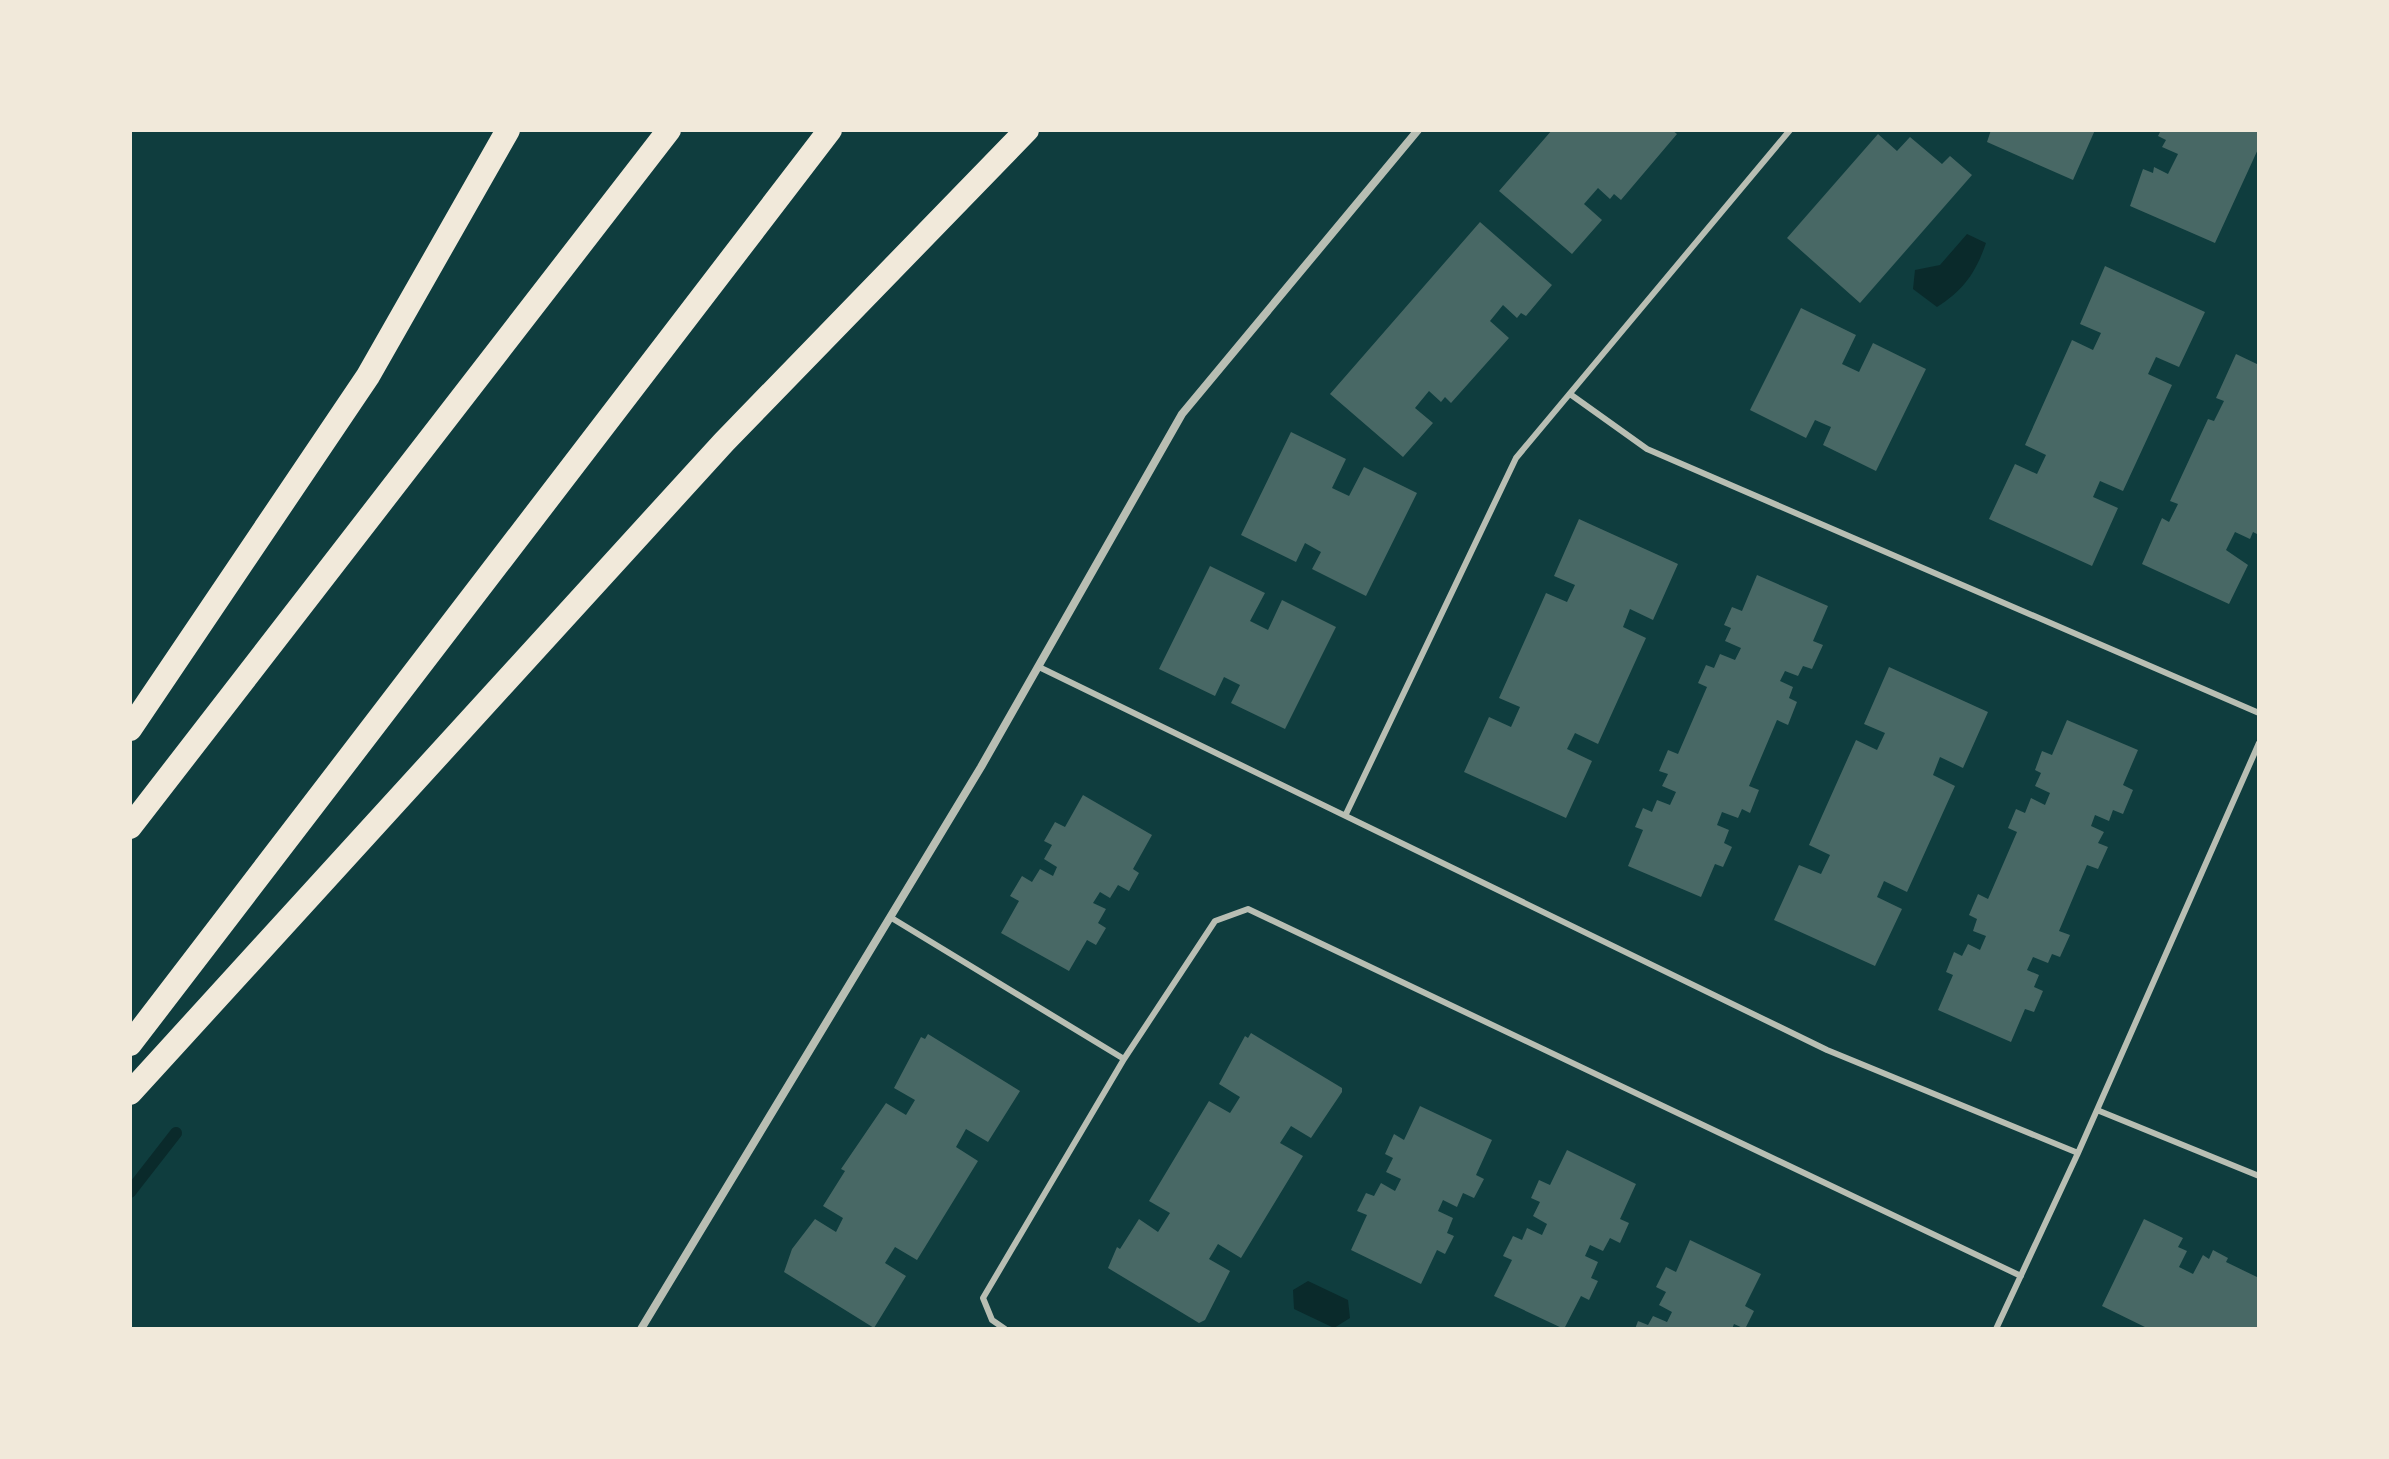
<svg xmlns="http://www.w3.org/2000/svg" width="2389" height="1459" font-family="'Nunito Sans',sans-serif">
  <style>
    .water { fill: #0a2a2b }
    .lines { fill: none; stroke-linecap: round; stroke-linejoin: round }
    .stream { stroke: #0a2a2b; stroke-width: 12 }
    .building { fill: #486865 }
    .service { stroke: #b8beb3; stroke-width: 6 }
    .minor { stroke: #b8beb3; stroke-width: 8 }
    .motorway { stroke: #f1e9da; stroke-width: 24 }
  </style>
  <rect width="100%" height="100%" fill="#0f3d3e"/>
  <path class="water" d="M1967,234L1986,243C1976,272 1964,290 1937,307L1913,289L1915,270L1940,265Z
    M1308,1281L1348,1300L1350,1318L1334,1328L1294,1309L1293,1290Z"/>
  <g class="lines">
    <path class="stream" d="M130,1192L176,1133"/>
  </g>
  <path class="building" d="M1552,130H1672L1677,134L1621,200L1614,194L1610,199L1598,188L1584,204L1602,220L1572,254L1499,191Z
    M1991,130H2095L2073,180L1987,142Z
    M2161,130H2259V147L2215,243L2130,206L2143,169L2153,173L2154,167L2168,174L2178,154L2162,147L2166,140L2158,136Z
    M1878,134L1897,151L1910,137L1942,164L1950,156L1972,175L1860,303L1787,238Z
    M1480,222L1552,285L1526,316L1521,313L1517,318L1503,305L1490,321L1509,338L1451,403L1445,397L1441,402L1429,391L1415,408L1433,423L1403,457L1330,394Z
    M2105,266L2205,312L2179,367L2156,357L2148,374L2172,385L2123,491L2100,481L2093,497L2118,508L2092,566L1989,519L2015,464L2037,474L2046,455L2025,445L2072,340L2093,350L2101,333L2080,324Z
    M1801,308L1856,335L1842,364L1859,372L1873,343L1926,369L1876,471L1823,445L1831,427L1815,420L1806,438L1750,410Z
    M2236,354L2259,365V535L2253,532L2250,539L2235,532L2226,550L2248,565L2229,604L2142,564L2162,518L2169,522L2178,504L2170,501L2208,419L2214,421L2224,401L2216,398Z
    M1291,432L1346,459L1332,488L1349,496L1364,467L1417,493L1366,596L1312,569L1321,552L1305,543L1296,562L1241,535Z
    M1579,519L1678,564L1653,620L1630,609L1623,627L1646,638L1598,744L1575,733L1567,749L1592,761L1566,818L1464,772L1489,717L1511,727L1520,707L1499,698L1546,593L1567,602L1575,585L1554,576Z
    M1210,566L1265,593L1250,621L1268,630L1282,600L1336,627L1285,729L1231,703L1240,685L1224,677L1215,696L1159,669Z
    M1757,575L1828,606L1813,641L1823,645L1812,669L1803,666L1798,676L1785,671L1780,681L1793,687L1789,698L1797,702L1788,725L1777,720L1749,786L1759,790L1750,813L1742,809L1738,818L1722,812L1717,825L1729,830L1724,843L1732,847L1723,867L1715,864L1701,897L1628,866L1643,830L1635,827L1643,808L1652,812L1657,800L1670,805L1676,792L1662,786L1668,774L1659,771L1668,750L1678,754L1707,687L1698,683L1706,665L1714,668L1720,654L1735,660L1741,648L1725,641L1731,628L1724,625L1732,607L1742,611Z
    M1889,667L1988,712L1963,768L1940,757L1933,775L1955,786L1907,892L1884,881L1877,897L1902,909L1875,966L1774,920L1799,865L1821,874L1830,855L1809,845L1856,740L1877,750L1885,733L1864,724Z
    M2067,720L2138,750L2123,785L2133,790L2123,814L2113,810L2109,821L2095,815L2091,826L2104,832L2098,843L2108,847L2098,869L2087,865L2059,931L2070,935L2060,957L2052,954L2048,963L2033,957L2027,970L2039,975L2034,987L2043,991L2034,1012L2025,1009L2011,1042L1938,1010L1953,975L1946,972L1954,952L1962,956L1968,944L1980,950L1986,936L1973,931L1977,919L1969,915L1978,894L1988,899L2017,832L2008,828L2016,809L2025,813L2031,798L2045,805L2050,793L2035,786L2041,773L2035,770L2042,751L2052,755Z
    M1083,795L1152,835L1133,869L1139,873L1129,891L1118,885L1110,898L1100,892L1093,903L1106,909L1098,923L1106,928L1096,945L1087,940L1069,971L1001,933L1019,901L1010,896L1022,876L1032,882L1040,869L1053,876L1057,867L1044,859L1052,845L1044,841L1055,822L1065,827Z
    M1251,1033L1342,1088V1092L1311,1138L1291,1126L1280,1143L1303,1156L1241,1258L1218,1244L1209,1259L1230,1271L1205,1320L1199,1323L1108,1268L1117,1247L1120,1249L1139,1219L1158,1232L1170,1213L1149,1201L1209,1101L1230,1113L1240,1097L1219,1084L1245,1036L1248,1038Z
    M928,1034L1020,1091L988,1142L966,1129L956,1147L978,1161L917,1260L895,1247L885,1263L906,1276L874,1328L784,1272L792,1249L815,1219L836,1232L843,1218L823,1206L845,1171L841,1169L886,1103L906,1115L915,1100L894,1088L921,1037L925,1039Z
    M1420,1106L1492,1140L1476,1175L1484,1179L1474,1198L1463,1193L1457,1207L1443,1200L1438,1211L1453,1218L1447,1233L1454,1236L1445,1254L1437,1250L1421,1284L1351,1250L1367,1215L1357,1211L1366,1193L1374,1196L1381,1183L1395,1191L1401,1179L1386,1172L1393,1158L1385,1154L1394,1134L1404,1140Z
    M1567,1150L1636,1184L1620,1219L1629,1223L1620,1243L1610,1238L1603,1251L1590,1245L1585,1256L1598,1262L1591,1278L1598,1281L1589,1300L1581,1296L1564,1329L1494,1296L1512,1260L1503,1256L1513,1236L1522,1240L1527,1228L1542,1235L1547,1224L1533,1216L1540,1202L1531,1198L1539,1180L1550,1185Z
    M2144,1219L2183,1238L2178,1247L2187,1251L2179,1267L2193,1274L2203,1255L2209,1259L2213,1250L2228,1258L2226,1262L2259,1278V1329H2149L2102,1306Z
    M1690,1240L1761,1274L1745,1306L1754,1311L1745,1329L1734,1324L1732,1329H1635L1638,1321L1648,1325L1653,1316L1667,1322L1672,1312L1659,1305L1666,1292L1656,1287L1666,1267L1676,1272Z"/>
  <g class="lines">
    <path class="service" d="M1570,394L1647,449L2259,713
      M1039,667L1827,1050L2078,1153
      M1346,814L1516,458L1790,130
      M890,917L1124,1059
      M2097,1110L2259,1176
      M1005,1329L992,1320L983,1298L1124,1059L1215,921L1248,909L2021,1276
      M1996,1329L2078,1153L2259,743"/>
    <path class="minor" d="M641,1329L981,767L1182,414L1418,130"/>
    <path class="motorway" d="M130,729L368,376L508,130
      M130,827L669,130
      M130,1044L830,130
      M130,1093L724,442L1027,130"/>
  </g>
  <rect width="2389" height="1459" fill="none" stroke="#f1e9da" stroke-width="264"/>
</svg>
